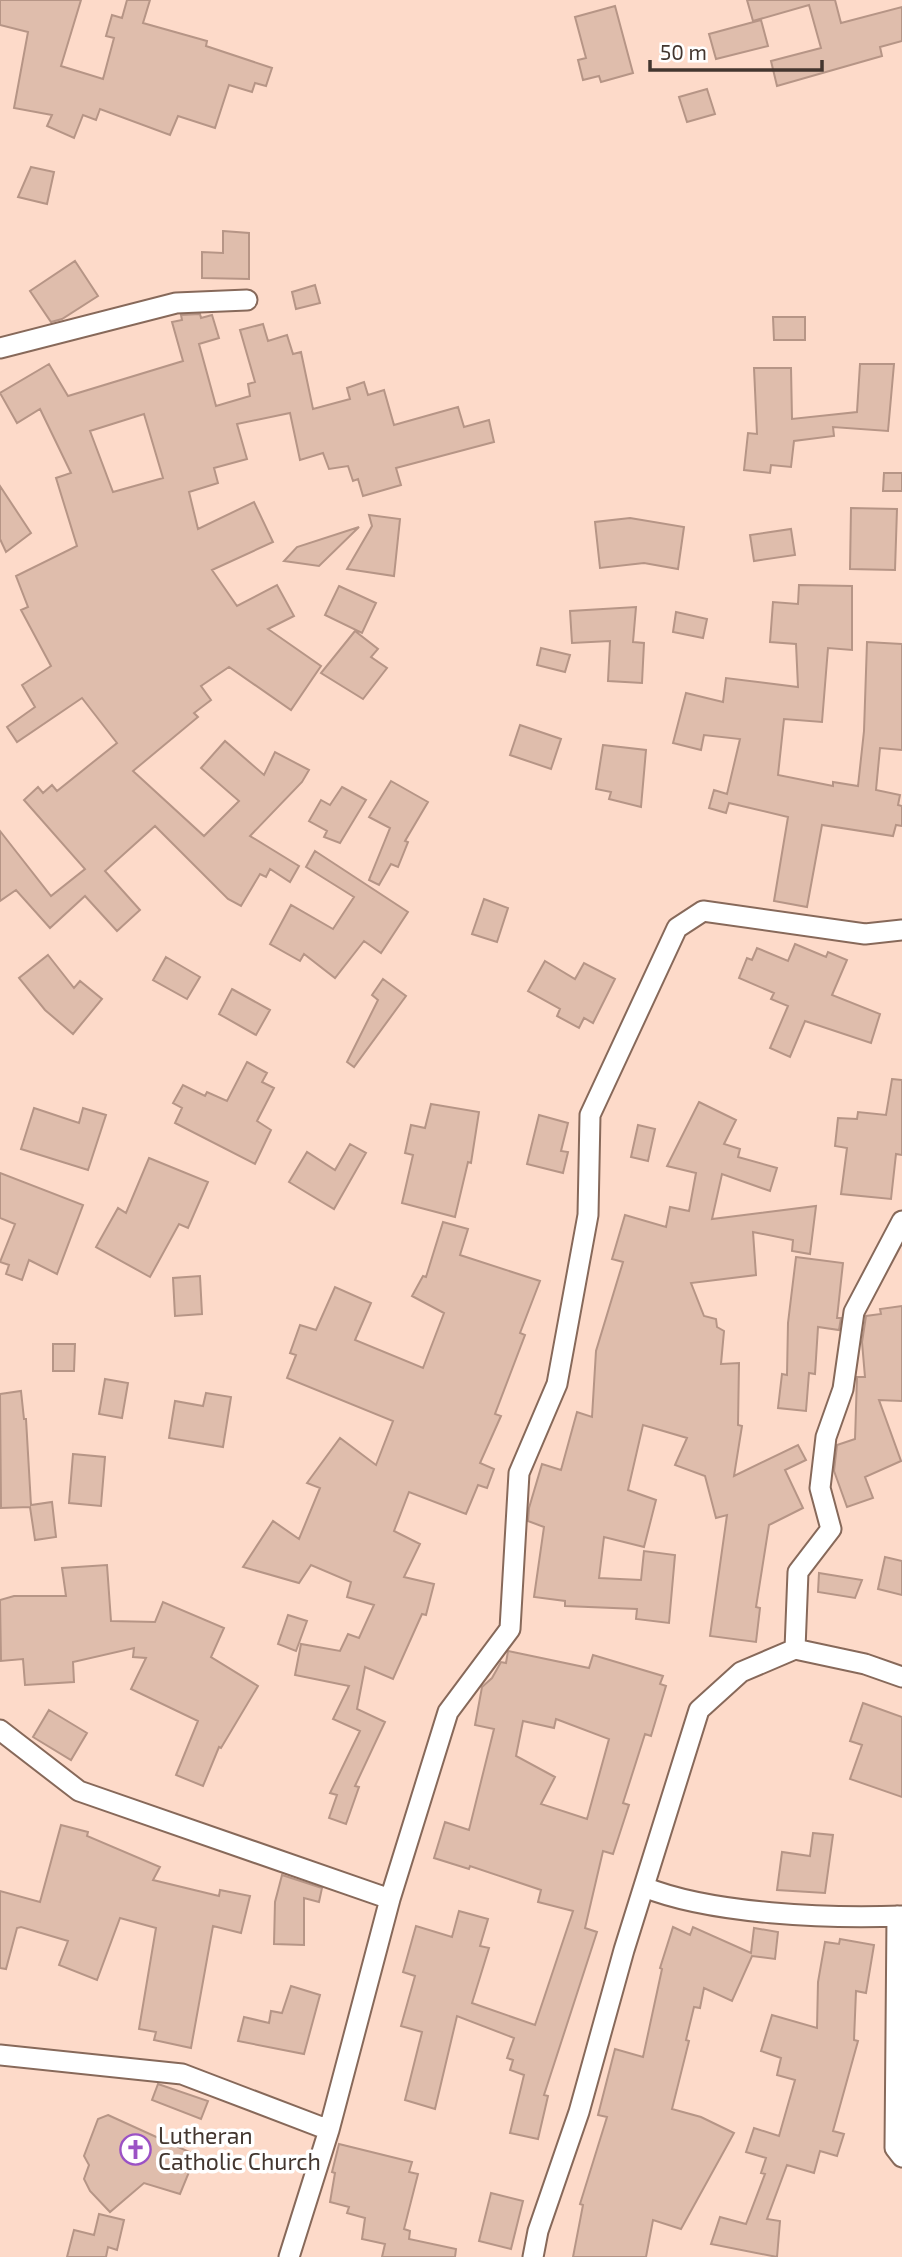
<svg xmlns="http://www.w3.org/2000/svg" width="902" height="2257" font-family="'Exo 2',sans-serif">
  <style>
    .building { fill: #dfbdac; stroke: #b69586; stroke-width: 2; fill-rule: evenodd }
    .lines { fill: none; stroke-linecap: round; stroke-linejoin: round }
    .minor-casing { stroke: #87695a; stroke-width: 23 }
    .minor { stroke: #fff; stroke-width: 19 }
    .labels { text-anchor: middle; stroke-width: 7; stroke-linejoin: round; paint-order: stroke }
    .poi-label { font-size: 23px; fill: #43362f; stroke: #fff; text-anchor: start }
  </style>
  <rect width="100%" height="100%" fill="#fddac9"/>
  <path class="building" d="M0,0H81L61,66L103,79L114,38L106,36L112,15L122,18L127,0H150L143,23L207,41L206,46L272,68L266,86L255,83L252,92L229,85L215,128L178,116L170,135L100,109L96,120L83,115L74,138L47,126L52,115L14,108L28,32L0,25Z
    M747,0H835L841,23L902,7V41L880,47L882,56L777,86L771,61L821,48L809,5L753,21Z
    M615,6L633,73L601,82L599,76L583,80L578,60L586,58L575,17Z
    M761,20L768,46L716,59L709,34Z
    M707,89L715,114L687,122L679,97Z
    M31,167L54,172L47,204L18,197Z
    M223,231L249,233V279L202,278V252L223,253Z
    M75,261L98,296L62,319L51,322L30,291Z
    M315,285L320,303L296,309L292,292Z
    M200,314L201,318L212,315L219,338L199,344L216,406L250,396L248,384L255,382L240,330L263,324L268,341L287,335L293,354L301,352L313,409L350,399L347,388L364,382L368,395L384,390L394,425L458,407L464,427L489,420L494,442L396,468L401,485L363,496L358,479L353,481L348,466L329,469L323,453L300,460L290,413L237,424L247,459L214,468L218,483L189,492L198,529L254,502L273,542L212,570L237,606L277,585L294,616L268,629L321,666L291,710L229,667L201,686L211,700L194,713L198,717L133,771L204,836L239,801L201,768L225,741L264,775L275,752L309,770L302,782L250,836L299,866L290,882L270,869L266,877L260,874L241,906L228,899L155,826L105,871L140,910L117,931L85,896L50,928L16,890L0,901V831L51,896L85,869L24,800L38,787L43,793L52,785L57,791L117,743L82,698L17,742L7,727L35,707L22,685L51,666L21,610L28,607L16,576L77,546L56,478L71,473L40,409L17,423L0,393L49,364L68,396L183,361L172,322L182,320L181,315ZM144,414L163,478L113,492L90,431Z
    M773,317H805V340H774Z
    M860,364H894L888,431L833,427L834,436L794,441L791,467L771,465L770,473L744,470L748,433L757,434L754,368H791L792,419L857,412Z
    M884,473H902V491H883Z
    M0,486L31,533L6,552L0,539Z
    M851,508L897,509L895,570L850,569Z
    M369,515L400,519L394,576L347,569L372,526Z
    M630,518L684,527L678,569L644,563L600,568L595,522Z
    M359,527L319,566L284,561L297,547Z
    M791,529L795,555L754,561L750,535Z
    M799,585L852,586V650L828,648L822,722L784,719L778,775L833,786V782L858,786L864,731L867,642L902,644V750L880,748L876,790L900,795L898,805L902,806V826L896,825L893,836L822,825L807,907L774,901L788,817L729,803L726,813L709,808L714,790L727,794L740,739L704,735L701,750L673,743L686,693L723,702L726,678L798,687L796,644L770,642L773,602L798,604Z
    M339,586L376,603L362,633L325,615Z
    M636,607L633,642L644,643L642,683L608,681L610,641L572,643L570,611Z
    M676,612L707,619L703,638L673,632Z
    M355,631L378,649L371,657L387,668L363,699L321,673Z
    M541,648L570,655L565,672L537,665Z
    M520,725L561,739L551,769L510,755Z
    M603,745L646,750L641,807L609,799L611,792L596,789Z
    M391,781L428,802L405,841L408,842L398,867L391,864L379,885L369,880L390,828L369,817Z
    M342,787L366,800L340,843L324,837L327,831L309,821L321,800L330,805Z
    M315,851L408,912L381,953L364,941L335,978L304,954L300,961L270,944L291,905L333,929L354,897L306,867Z
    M484,899L508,908L497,942L472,934Z
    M795,944L826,957L828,952L847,960L832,995L880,1014L871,1043L805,1021L790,1057L770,1048L788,1006L771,999L774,993L739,978L747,958L752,960L757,948L788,961Z
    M48,955L74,988L80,981L102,999L73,1034L45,1010L19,978Z
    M166,957L200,977L187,999L153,980Z
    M545,961L575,979L584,963L615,979L593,1023L584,1018L579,1028L557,1016L560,1009L528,991Z
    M383,979L406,996L354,1067L347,1062L378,1000L372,995Z
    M232,989L270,1010L256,1035L219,1014Z
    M247,1062L267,1073L262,1082L274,1088L257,1121L271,1130L255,1164L175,1123L182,1108L173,1103L183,1085L205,1096L207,1092L227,1101Z
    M892,1079L902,1080V1155L896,1154L891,1199L841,1194L847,1148L835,1146L838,1118L857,1119L858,1112L886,1115Z
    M699,1102L736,1120L724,1144L740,1149L738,1157L777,1168L770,1191L722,1174L712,1219L816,1206L810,1254L792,1251L793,1240L753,1232L756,1275L691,1283L704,1316L716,1319L717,1327L724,1331L721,1364L739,1363L738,1425L742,1426L734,1476L798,1445L806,1460L785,1470L803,1508L769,1525L756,1607L760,1608L756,1642L710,1636L727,1515L716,1518L705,1476L675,1465L687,1438L643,1425L628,1490L656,1500L644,1547L604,1537L599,1578L641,1580L644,1551L675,1555L669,1623L636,1619L637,1609L565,1606V1601L534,1597L544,1527L528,1521L529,1508L542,1464L561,1470L577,1412L592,1417L596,1351L623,1262L612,1259L625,1215L666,1227L670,1207L689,1211L696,1173L667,1166Z
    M431,1104L479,1112L471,1163L468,1162L455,1217L402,1203L413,1155L405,1153L411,1125L425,1128Z
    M34,1108L79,1123L83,1108L106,1115L88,1170L21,1149Z
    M539,1115L568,1123L561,1151L568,1152L563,1173L527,1164Z
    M638,1125L655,1129L648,1161L631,1157Z
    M350,1144L366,1153L334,1209L289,1182L307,1152L335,1170Z
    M149,1158L208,1182L188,1228L179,1224L150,1277L96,1247L118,1208L126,1213Z
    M0,1173L83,1205L57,1274L29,1260L22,1280L6,1274L9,1265L0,1262L15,1224L0,1218Z
    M443,1222L468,1229L460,1255L540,1281L520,1333L525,1335L495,1414L501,1416L480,1463L494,1469L487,1488L478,1485L466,1514L409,1492L394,1531L420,1544L404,1577L434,1584L426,1615L422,1614L393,1679L365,1667L357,1709L385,1722L355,1786L359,1787L346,1824L329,1818L337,1795L330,1793L360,1731L333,1719L349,1686L295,1675L301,1644L340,1651L348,1634L359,1638L374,1605L347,1597L351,1582L311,1565L299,1583L243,1567L273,1521L299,1539L320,1488L307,1483L340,1438L376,1465L393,1421L287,1378L296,1355L290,1353L300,1325L316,1330L335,1287L371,1303L355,1340L423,1368L444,1313L412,1296L423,1276L426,1277Z
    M796,1257L843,1263L837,1318H841L839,1330L818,1327L815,1374L809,1373L806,1411L778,1408L782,1374L787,1375L788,1323Z
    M200,1276L202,1314L175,1316L173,1278Z
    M902,1306V1401L879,1400L901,1461L865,1477L873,1498L847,1507L834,1471L837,1445L855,1439L857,1377H865L862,1342L866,1316L881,1314L880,1309Z
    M53,1344H75L74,1371H53Z
    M105,1379L128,1383L122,1418L99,1414Z
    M21,1391L24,1419H26L31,1505L52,1502L56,1537L35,1540L30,1507L1,1508L0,1394Z
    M206,1393L231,1397L223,1447L169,1438L175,1401L203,1406Z
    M73,1454L105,1457L101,1506L69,1503Z
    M885,1557L902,1561V1595L878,1589Z
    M107,1565L111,1621L155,1622L163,1602L224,1628L211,1657L258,1686L221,1748L219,1747L203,1786L176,1775L198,1721L131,1689L146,1658L133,1657L134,1648L73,1662L74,1682L25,1685L23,1659L1,1661L0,1600L14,1596H66L62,1568Z
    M819,1573L862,1580L855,1598L818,1592Z
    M288,1615L307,1621L296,1651L278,1644Z
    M508,1651L589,1668L593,1655L663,1676L660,1684L666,1686L651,1736L645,1734L623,1803L629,1805L613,1854L603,1851L585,1928L597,1932L544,2095L548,2096L538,2139L510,2133L524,2075L510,2070L513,2060L507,2058L514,2038L457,2016L435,2109L405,2100L422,2032L401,2026L415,1976L403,1972L416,1926L452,1937L459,1911L488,1919L480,1946L489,1948L472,2003L535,2025L573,1911L538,1902L541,1890L470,1866L469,1869L434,1858L445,1822L469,1830L494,1729L475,1725L482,1687L492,1678L501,1662L506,1663ZM556,1719L609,1739L587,1819L541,1804L555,1777L516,1756L523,1721L554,1728Z
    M863,1703L902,1717V1797L850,1779L862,1745L850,1741Z
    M49,1710L87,1733L71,1760L33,1737Z
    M61,1825L88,1832L87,1836L160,1867L153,1880L219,1896L220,1890L250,1896L241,1933L213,1926L191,2048L154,2040L156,2032L139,2029L156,1928L120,1918L97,1980L59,1965L68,1941L21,1927L17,1928L6,1969L0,1968V1891L40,1902Z
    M813,1833L833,1835L825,1893L777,1890L782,1852L810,1856Z
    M282,1875L322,1888L319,1902L304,1898V1945L274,1944L275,1902Z
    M673,1927L690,1935L693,1927L751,1953L754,1928L778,1932L775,1959L752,1956L732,2001L704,1988L700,2008L694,2007L686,2040L689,2041L672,2109L701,2117L734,2133L681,2229L653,2220L646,2257H573L583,2205L580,2204L607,2117L598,2115L615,2049L643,2057L662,1969L660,1968Z
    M840,1939L874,1945L866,1993L856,1991L854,2040L858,2041L833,2131L844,2134L837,2156L820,2151L814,2173L787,2165L767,2219L780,2221L777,2257L711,2244L720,2217L746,2224L765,2174L761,2173L766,2158L746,2152L754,2128L779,2136L795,2080L777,2075L781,2058L761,2051L772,2015L817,2028L818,1982L825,1942L839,1944Z
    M291,1986L320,1995L304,2054L238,2041L244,2017L269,2023L271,2011L282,2013Z
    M158,2084L208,2101L201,2119L152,2100Z
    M108,2115L196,2155L180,2194L144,2183L110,2212L90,2191L84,2179L89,2165L84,2156L98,2119Z
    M339,2144L412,2162L409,2172L418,2174L404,2229L410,2231L409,2239L456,2249L455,2257H382L385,2244L362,2239L365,2218L347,2213L349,2207L330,2202L335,2173L332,2172Z
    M491,2193L523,2201L511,2249L479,2241Z
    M99,2214L124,2220L117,2250L108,2247L106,2257H67L74,2230L94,2235Z"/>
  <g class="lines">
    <defs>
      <path id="minor" d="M0,348L176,303L247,300
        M795,1649L865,1664L902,1677
        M0,1730L79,1791L390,1899
        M644,1887C711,1914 829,1919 902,1916
        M897,1916L895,2148L902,2157
        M0,2055L182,2074L329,2130
        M289,2257L329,2130L390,1899L448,1712L510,1629L519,1473L557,1384L588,1215L590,1115L677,928L703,911L865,934L902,930
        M533,2257L538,2231L579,2112L624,1950L699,1710L741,1672L795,1649L798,1572L831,1529L820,1488L826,1437L843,1389L854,1312L902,1221"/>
    </defs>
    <use href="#minor" class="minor-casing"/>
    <use href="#minor" class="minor"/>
  </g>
  <defs>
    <symbol id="church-ring" viewBox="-11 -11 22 22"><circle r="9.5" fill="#fff" stroke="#9b52c5" stroke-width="1.5"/><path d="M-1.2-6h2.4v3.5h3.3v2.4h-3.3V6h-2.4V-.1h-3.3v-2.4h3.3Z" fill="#9b52c5"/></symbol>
  </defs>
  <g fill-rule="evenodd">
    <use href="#church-ring" x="118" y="2132" width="35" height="35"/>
  </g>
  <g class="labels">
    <g class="poi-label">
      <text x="158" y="2144">Lutheran<tspan x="158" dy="26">Catholic Church</tspan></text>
    </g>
  </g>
  <path d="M650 60v10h172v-10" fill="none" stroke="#43362f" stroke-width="3.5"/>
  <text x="660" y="60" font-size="21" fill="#43362f" stroke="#ffffff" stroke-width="5" paint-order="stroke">50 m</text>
</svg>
